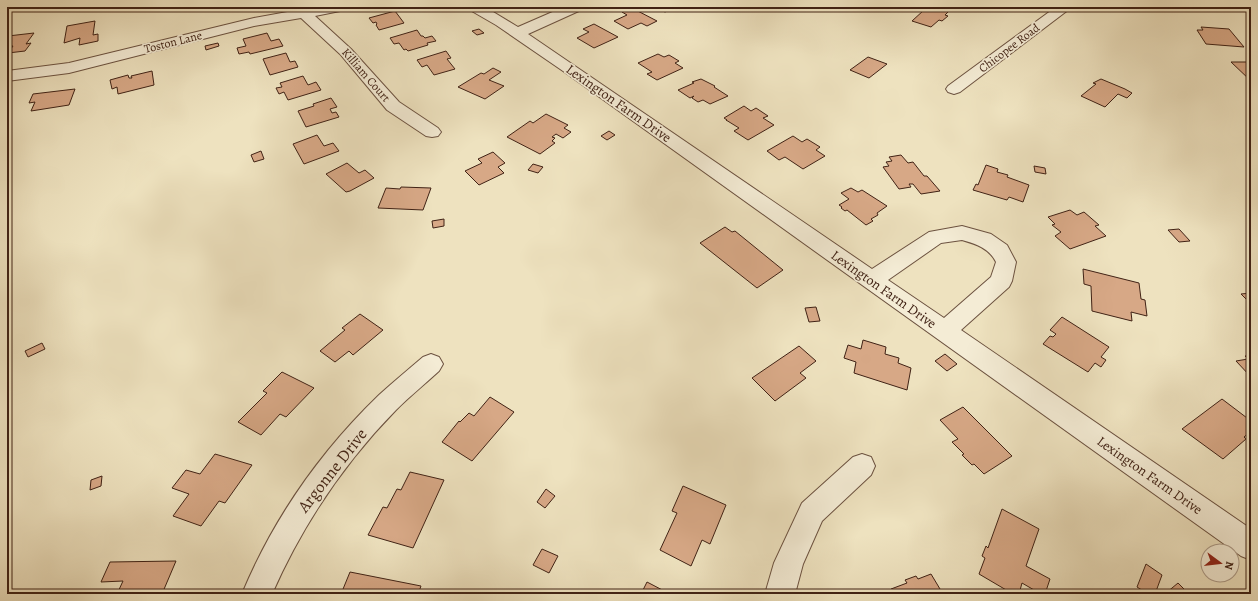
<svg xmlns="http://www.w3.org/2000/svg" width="1258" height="601" font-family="Alegreya,serif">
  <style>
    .building { fill: #d7a886; stroke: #402215 }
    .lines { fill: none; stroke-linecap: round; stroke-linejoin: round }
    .minor-casing { stroke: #6c5240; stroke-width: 2 }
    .minor { fill: #f4ecd5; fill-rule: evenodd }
    .labels { text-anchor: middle; stroke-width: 3.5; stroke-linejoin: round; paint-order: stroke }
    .far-street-label { font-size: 12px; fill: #402215; stroke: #f4ecd5 }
    .street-label { font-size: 14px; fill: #402215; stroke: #f4ecd5 }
    .near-street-label { font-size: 17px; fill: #402215; stroke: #f4ecd5 }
  </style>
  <rect width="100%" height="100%" fill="#eee2bf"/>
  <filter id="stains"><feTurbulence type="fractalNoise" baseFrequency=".005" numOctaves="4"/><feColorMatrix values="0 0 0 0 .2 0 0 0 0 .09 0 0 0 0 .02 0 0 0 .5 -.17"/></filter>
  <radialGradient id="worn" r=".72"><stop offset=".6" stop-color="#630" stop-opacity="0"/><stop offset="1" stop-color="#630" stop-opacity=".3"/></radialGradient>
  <path class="building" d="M655,7H676L665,12Z
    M915,7H933L948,12L945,15L948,16L942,21L939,20L931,27L912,21L924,10Z
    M632,8L657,21L647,26L641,23L628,29L614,21L627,15L622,12Z
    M395,11L404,23L379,30L376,25L377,24L376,22L373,23L369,18Z
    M95,21L93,35L98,34V41L79,45L80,38L64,43L67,26Z
    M594,24L618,37L594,48L577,38L589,32L583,29Z
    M1201,27L1229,29L1244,47L1206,44L1197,30H1203Z
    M479,29L484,33L477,35L472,31Z
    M417,30L421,36H423L425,38L432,36L436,41L427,43L428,45L408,51L406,49L404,50L399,43L394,44L390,38Z
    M34,33L26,44L31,43L25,51L8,53L13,46H9L7,48L8,36Z
    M267,33L271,41L279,39L283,46L250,54L249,52L239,54L237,48L246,46L243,39Z
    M218,43L219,46L206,50L205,46Z
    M446,51L451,58L447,59L455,69L434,75L427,65L422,67L417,60Z
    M286,53L290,62L295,61L298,67L270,75L263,59Z
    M658,54L664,57L669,55L679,61L675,63L683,68L657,80L647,74L652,72L638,63Z
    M868,57L887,64L869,78L850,70Z
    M1231,62H1251V81Z
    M493,68L501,72L489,80L504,86L485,99L458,87L481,73L484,74Z
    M152,71L154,85L118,94L117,87L112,89L110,80L128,75L129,78H132L131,76Z
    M303,76L308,85L316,82L321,90L288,100L284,92L279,94L276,88L282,87L280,83Z
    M701,79L715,86L714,87L728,96L710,104L703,100L698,102L692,98L694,96L690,98L678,90L694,83L692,82Z
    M1101,79L1125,89L1132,93L1127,98L1118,94L1105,107L1081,96L1096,84L1093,83Z
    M75,89L69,105L31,111L35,102L29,103L33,94Z
    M331,98L337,107L330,109L332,113L336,112L339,117L306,127L298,111L314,106L313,104Z
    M744,106L751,111L756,108L768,116L763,118L774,125L748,140L734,131L739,128L726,120H727L724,118Z
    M546,114L568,125L564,128L571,132L563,138L556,134L552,137L555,138L552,141L555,143L540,154L507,137L530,121L533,123Z
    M609,131L615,135L607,140L601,136Z
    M317,135L324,146L333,143L339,151L304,164L293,144Z
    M793,136L802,142L807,139L820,147L816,150L825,156L803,169L785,157L779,160L767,151Z
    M261,151L264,159L254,162L251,155Z
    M493,152L505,163L498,167L504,173L479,185L465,171L482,163L478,159Z
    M901,155L908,163L913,162L924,176H927L940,191L921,194L913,184H909L911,187L899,189L883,167L889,166L886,162L892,161L889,157Z
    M347,163L359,173L365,170L374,178L350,191L346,192L326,174Z
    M533,164L543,167L538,173L528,170Z
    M986,165L998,169L997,172L1008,175L1007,177L1029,185L1023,202L1009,197L1007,200L973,190L976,184L978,185Z
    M1034,166L1045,168L1046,174L1035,172Z
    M401,187L431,188L423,210L378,208L386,188L400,189Z
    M851,188L858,192L862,190L887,206L877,213L878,215L871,219L873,221L866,225L847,210L845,211L841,208L842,207L839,205L849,199L841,193Z
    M1070,210L1077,215L1084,212L1099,225L1095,226L1106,236L1070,249L1055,236L1061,232L1052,225L1055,224L1048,217Z
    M444,219V226L433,228L432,221Z
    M725,227L732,232L735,231L783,270L757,288L700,243Z
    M1179,229L1190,241L1179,242L1168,230Z
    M1083,269L1139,283L1141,299L1145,300L1147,316L1131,312L1132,321L1092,311L1091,286L1084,284Z
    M1251,293V303H1250L1241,294Z
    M816,307L820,321L809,322L805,308Z
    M360,314L383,330L353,355L349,351L335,362L320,351L345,330L342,328Z
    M1062,317L1109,347L1101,357L1106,360L1101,367L1095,363L1088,372L1043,344L1050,336L1053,337L1056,334L1050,330Z
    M863,340L886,347L885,354L899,358L898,363L911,368L907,390L854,373L856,362L844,358L848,345L861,349Z
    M42,343L45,349L28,357L25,351Z
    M799,346L816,361L800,373L806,378L775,401L752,378Z
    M945,354L957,364L947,371L935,361Z
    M1251,355V377L1236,361L1248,359L1245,356Z
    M282,372L314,388L286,417L280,414L261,435L238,422L267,393L263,391Z
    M490,397L514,412L472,461L442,442L459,421L460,422L469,413L474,416Z
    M1222,399L1251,421V431L1244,437L1246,439L1223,459L1182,429Z
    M963,407L1012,456L984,474L974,464L972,465L962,455L964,454L952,442L958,439L940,420Z
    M215,454L252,465L225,503L219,501L201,526L173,516L189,494L172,488L186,470L200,474Z
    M410,472L444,480L413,548L368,535L383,507L387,508L397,489L401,490Z
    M102,476L101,486L90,490L91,480Z
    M683,486L726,505L710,544L702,540L691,566L660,550L677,513L672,511Z
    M546,489L555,496L545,508L537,502Z
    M1002,509L1039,529L1026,566L1050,579L1045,594H1041L1022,583L1019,594H1013L979,574L985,558L982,556L986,546L988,548Z
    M542,549L558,556L549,573L533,565Z
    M176,561L162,594H117L123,581L101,582L110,562Z
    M1146,564L1162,575L1155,594H1148L1137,587Z
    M350,572L421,586L418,594H341Z
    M931,574L943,594H894L891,589L907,583L905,580L916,576L918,579Z
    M647,582L670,594H641Z
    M1178,583L1189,594L1166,593Z"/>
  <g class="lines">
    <defs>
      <path id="minor" d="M315,7H347L345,10L315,16L351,49L399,102L438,128L441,132L438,136L432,137L426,136L387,110L341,55L301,18L254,26L69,73L7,81V71L69,63L254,18Z
        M468,7H485L518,27L564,7H583L581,10L528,34L872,269L929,232L962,226L991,234L1007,245L1016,262L1012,281L1009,287L961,330L1251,529V560L1241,556L563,71L496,25L470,10ZM962,240C976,244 989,248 996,262L991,277L944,318L888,280L941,243Z
        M1056,7H1072L960,92L954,94L948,92L946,89L948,86Z
        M431,354L439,357L443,364L439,371C425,384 410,396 396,410C344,463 302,526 272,594H242C273,519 321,451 379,395C393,382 408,370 423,357Z
        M862,454L871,457L875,466L871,475L822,521L803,564L795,594H765L774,563L802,503L853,457Z"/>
    </defs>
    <use href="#minor" class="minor-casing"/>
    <use href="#minor" class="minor"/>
  </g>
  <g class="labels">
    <g class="far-street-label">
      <text transform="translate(173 42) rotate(-14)" y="4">Toston Lane</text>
      <text transform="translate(1009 48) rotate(-37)" y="4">Chicopee Road</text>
      <text transform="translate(366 75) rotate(49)" y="4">Killiam Court</text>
    </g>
    <g class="street-label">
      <text transform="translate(619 103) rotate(35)" y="5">Lexington Farm Drive</text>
      <text transform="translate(884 289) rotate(35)" y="5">Lexington Farm Drive</text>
      <text transform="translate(1150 475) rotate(35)" y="5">Lexington Farm Drive</text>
    </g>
    <g class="near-street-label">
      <text transform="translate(332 470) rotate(-52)" y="6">Argonne Drive</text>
    </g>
  </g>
  <rect width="1258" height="601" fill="none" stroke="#eee2bf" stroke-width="24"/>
  <rect x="8" y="8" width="1242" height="585" fill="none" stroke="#402215" stroke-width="2"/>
  <rect x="12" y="12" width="1234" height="577" fill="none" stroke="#402215"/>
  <g transform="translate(1220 563) rotate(105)"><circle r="19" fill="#f4ecd5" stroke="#ac9b88"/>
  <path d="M0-3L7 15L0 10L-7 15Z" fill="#8f2418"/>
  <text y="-6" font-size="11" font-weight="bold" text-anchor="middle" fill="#402215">N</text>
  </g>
  <rect width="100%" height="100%" filter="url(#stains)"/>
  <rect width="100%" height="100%" fill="url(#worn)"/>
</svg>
